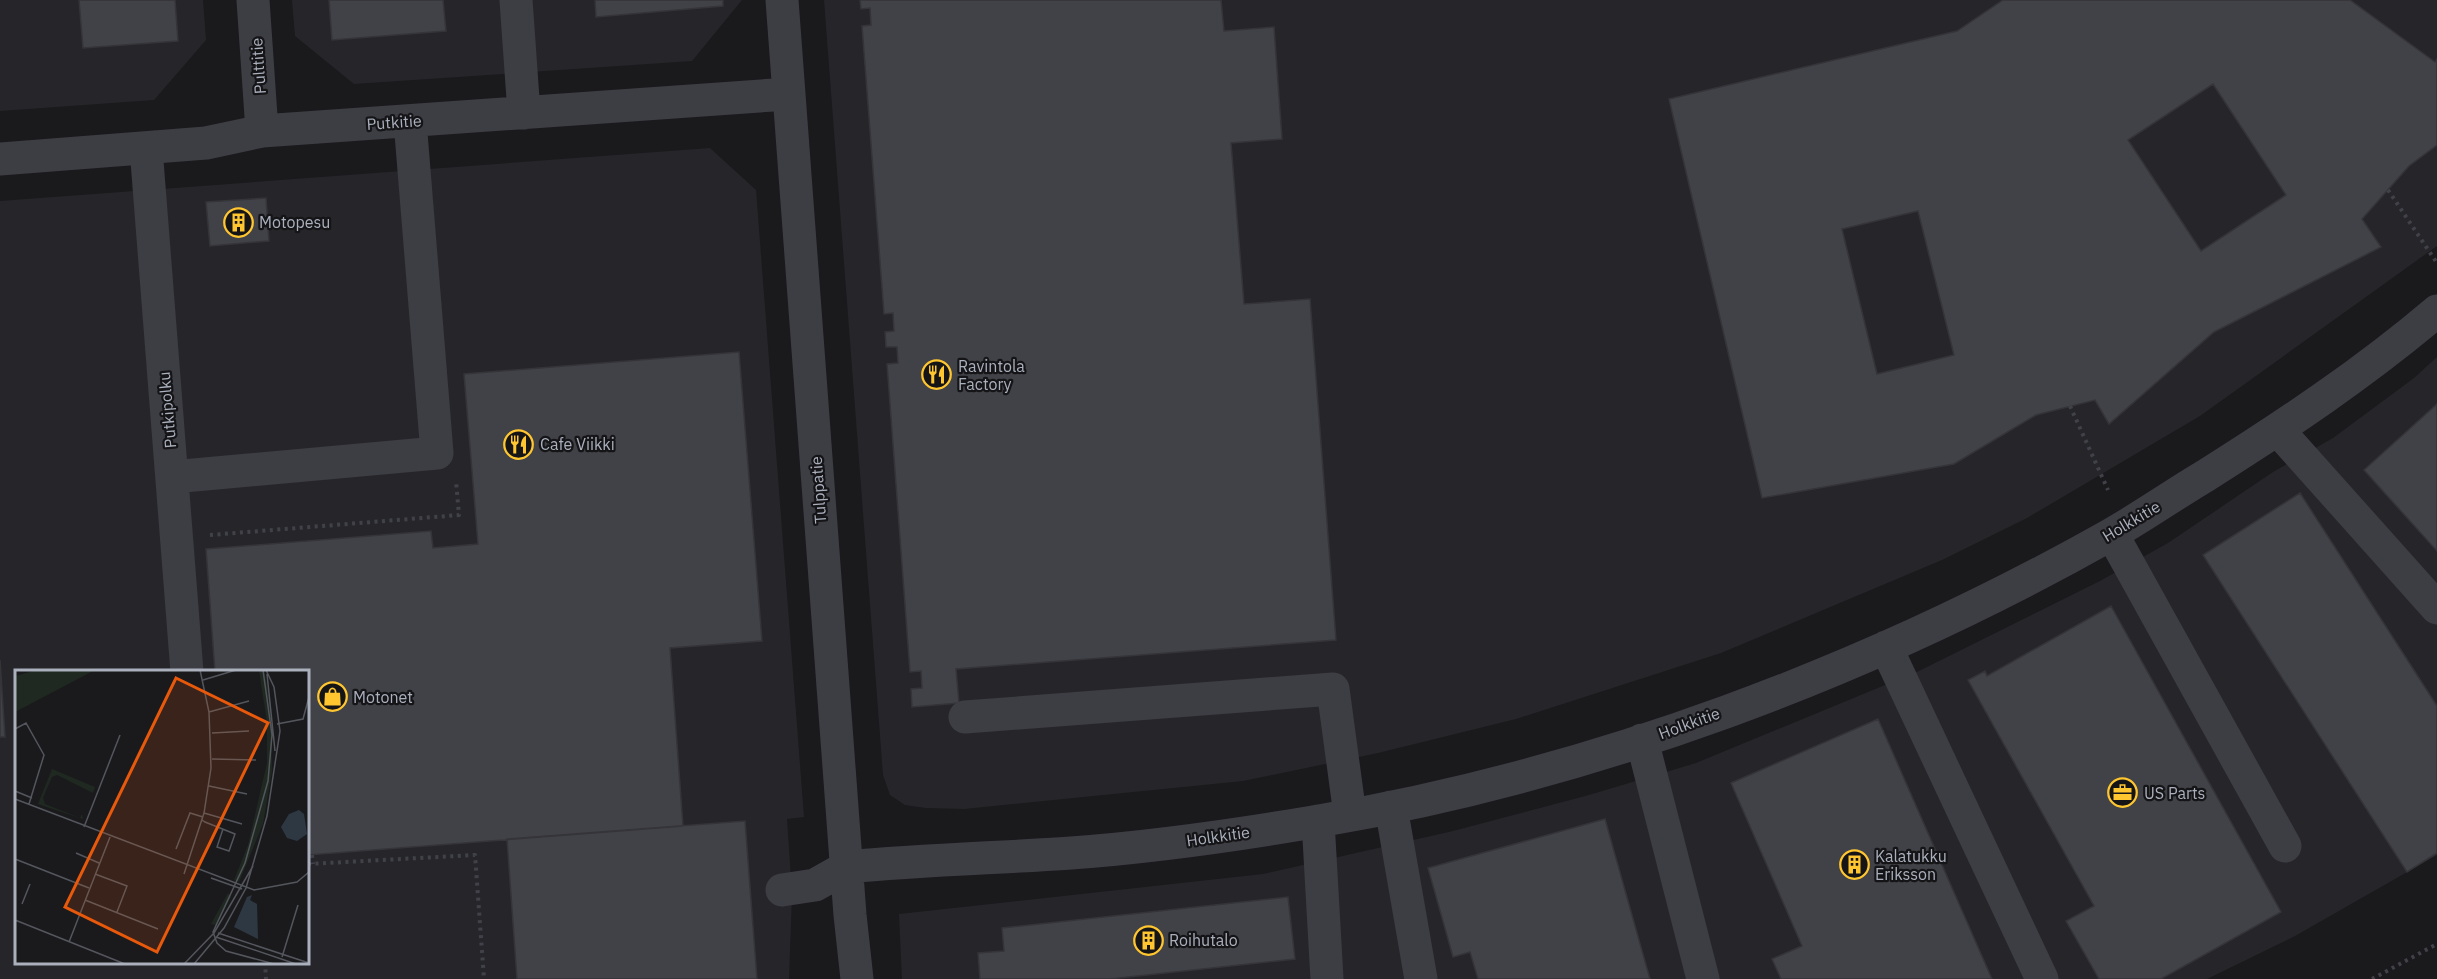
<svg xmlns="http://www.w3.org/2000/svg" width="2437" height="979" font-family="'IBM Plex Sans',sans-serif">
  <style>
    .built { fill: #26262a; fill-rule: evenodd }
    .building { fill: #414247; stroke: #343439; stroke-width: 1.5; fill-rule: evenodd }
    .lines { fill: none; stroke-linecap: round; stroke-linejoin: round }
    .path { stroke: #414249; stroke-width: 4; stroke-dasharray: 3 4.5; stroke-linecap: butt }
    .minor { stroke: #3d3d44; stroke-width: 33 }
    .labels { text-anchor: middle; stroke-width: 4.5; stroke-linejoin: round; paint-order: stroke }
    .street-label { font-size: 16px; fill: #abb0bd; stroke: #151518 }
    .poi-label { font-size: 16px; fill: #abb0bd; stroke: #151518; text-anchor: start }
    .inset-road { fill: none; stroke: #54565d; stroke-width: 1.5 }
    .view { fill: #e8590c; fill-opacity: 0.15; stroke: #e8590c; stroke-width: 3 }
    .inset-edge { fill: none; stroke: #abb0bd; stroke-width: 3 }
  </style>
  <rect width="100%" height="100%" fill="#1a1a1d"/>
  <path class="built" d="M0,0H203L206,40L154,100L0,111Z
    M292,0H742L692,61L354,84L295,36Z
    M824,0H2437V246L2200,416L2027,518L1942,560L1721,653L1516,719L1378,753L1243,781L964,809L926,808L905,805L890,795L883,775Z
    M710,148L756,190L804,817L787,819L792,894L789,979H0V201ZM16,672H308V962H16Z
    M2437,357V855L2295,936L2207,979H902L899,914L1263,874L1453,831L1589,795L1696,763L1919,671L2100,581L2168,543L2273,472L2333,438L2414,378Z"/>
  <path class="building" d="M79,0H175L178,41L83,48Z
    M329,0H443L446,31L332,40Z
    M595,0H723V6L596,17Z
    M860,0H1221L1224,31L1274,27L1282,139L1231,143L1244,304L1310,299L1336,640L956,669L959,703L912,707L911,689L922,688L921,671L910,672L887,364L898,363L897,347H886L885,332L894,331L893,313L884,314L862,26L871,25L870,8L861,9Z
    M2350,0L2435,62L2437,59V145L2409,166L2362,219L2381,247L2214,332L2109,424L2095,400L2036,415L1954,464L1762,498L1669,99L1957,31L2003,0ZM2213,84L2286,195L2201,251L2128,140ZM1918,211L1954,355L1877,374L1842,229Z
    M266,198L269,241L210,246L206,202Z
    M739,352L762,641L670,648L683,826L308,855V672H215L206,549L431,531L433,548L478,544L464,374Z
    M2437,404V551L2364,470Z
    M2300,493L2437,706V853L2407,872L2203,555Z
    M2111,606L2281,912L2161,979H2099L2066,921L2094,906L1968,680L1985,671L1987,676Z
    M0,660L5,737H0Z
    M1878,719L1992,979H1781L1772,959L1802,946L1731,783Z
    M1605,819L1650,979H1478L1470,952L1453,957L1428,868Z
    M745,821L757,979H517L507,839Z
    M1288,897L1295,959L1110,979H980L978,953L1004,951L1002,928Z"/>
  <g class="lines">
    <path class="path" d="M2388,190L2437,263
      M2070,406L2108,490
      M210,535L459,515L456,481
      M312,855L313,864
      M308,864L475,855L484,979
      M265,962L266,979
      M2372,979L2437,944"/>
    <path class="minor" d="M253,0L262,131
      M516,0L524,113
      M782,0L850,915L857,979
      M146,148L187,672
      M0,159L206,143L262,131L788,94
      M2278,430L2437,608
      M172,477L437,453L410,121
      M2112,534L2285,846
      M1886,647L2042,979
      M965,717L1333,689L1350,815
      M1642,740L1703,979
      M1391,807L1421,979
      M1318,821L1327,979
      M782,890L815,885L847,867C922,860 997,858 1071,853C1154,847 1237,835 1319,821C1594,774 1867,672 2110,535C2142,517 2173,495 2205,476C2286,425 2364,373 2437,311"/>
  </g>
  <defs>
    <symbol id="building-ring" viewBox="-11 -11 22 22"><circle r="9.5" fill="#151518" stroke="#ffc630" stroke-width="1.5"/><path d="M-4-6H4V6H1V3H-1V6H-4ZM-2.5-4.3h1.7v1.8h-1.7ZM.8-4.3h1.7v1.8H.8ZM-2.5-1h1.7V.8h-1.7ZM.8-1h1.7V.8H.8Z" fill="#ffc630"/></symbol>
    <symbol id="restaurant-ring" viewBox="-11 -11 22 22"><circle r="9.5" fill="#151518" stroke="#ffc630" stroke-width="1.5"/><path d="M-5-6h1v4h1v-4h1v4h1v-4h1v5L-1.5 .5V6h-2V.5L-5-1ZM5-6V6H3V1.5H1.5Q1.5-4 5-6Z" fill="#ffc630"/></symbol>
    <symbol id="shop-ring" viewBox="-11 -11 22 22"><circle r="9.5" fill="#151518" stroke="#ffc630" stroke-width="1.5"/><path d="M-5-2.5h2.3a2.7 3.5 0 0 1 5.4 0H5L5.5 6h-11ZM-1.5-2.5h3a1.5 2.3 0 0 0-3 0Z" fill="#ffc630"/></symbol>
    <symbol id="office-ring" viewBox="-11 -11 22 22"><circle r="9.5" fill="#151518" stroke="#ffc630" stroke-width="1.5"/><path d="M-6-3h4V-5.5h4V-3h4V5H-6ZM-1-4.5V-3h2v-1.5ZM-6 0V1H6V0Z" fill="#ffc630"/></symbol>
  </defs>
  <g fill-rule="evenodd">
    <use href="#building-ring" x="222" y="206" width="33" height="33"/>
    <use href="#restaurant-ring" x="920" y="358" width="33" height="33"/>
    <use href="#restaurant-ring" x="502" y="428" width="33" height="33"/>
    <use href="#shop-ring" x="316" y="680" width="33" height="33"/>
    <use href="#office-ring" x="2106" y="776" width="33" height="33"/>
    <use href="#building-ring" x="1838" y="848" width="33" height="33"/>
    <use href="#building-ring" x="1132" y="924" width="33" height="33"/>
  </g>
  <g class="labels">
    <g class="street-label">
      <text transform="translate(258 66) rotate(-94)" y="6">Pulttitie</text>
      <text transform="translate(394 122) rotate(-4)" y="6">Putkitie</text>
      <text transform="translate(167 410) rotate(-95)" y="6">Putkipolku</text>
      <text transform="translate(818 490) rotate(-94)" y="6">Tulppatie</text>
      <text transform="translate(2131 521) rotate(-31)" y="6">Holkkitie</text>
      <text transform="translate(1689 723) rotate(-20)" y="6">Holkkitie</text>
      <text transform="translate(1218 836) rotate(-8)" y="6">Holkkitie</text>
    </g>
    <g class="poi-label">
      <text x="259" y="228">Motopesu</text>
      <text x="958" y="372">Ravintola<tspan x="958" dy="18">Factory</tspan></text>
      <text x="540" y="450">Cafe Viikki</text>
      <text x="353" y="703">Motonet</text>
      <text x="2144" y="799">US Parts</text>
      <text x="1875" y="862">Kalatukku<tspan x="1875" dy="18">Eriksson</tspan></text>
      <text x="1169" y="946">Roihutalo</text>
    </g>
  </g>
  <g transform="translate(15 670)">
    <rect width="294" height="294" fill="#1a1a1d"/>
    <path d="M22,0H80L0,42V6ZM244,0H249L256,35L257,101L248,154L224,212L219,210L233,175L252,93V52ZM37,99L80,117L78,123L42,105L37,107L28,128L30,134L65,148L67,144L68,149L23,134ZM213,223L216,227L201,255L196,254Z" fill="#1f2921"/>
    <path d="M284,140L289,144L292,164L282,171L272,168L266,157L274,144ZM237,225L235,230L242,234L243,269L219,257L232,227Z" fill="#2e3843"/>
    <path class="inset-road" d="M248,0L257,65L253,111L230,193L198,262L202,273L211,281L259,294M252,4L260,81M188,10L221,0M194,42L234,31M262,54L288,49L294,27M0,59L11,53L29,85L14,134M197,63L234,61M197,89L241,90M194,116L232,124M0,121L17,128M0,129L239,220L282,212L294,202M189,143L227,154M187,150L190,152L220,164L214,181L202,177L208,159M69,157L105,65M161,179L175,143L188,147M61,183L84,193M0,189L74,218M80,204L112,216L102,242M169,204L189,143L196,98L194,42L185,0M196,208L227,219M70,230L143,259M7,234L15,214M0,250L110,294M203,263L294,293M201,267L281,294M54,272L95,167M267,287L283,235M169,294L199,263L238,196M179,294L209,258L231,218L252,146L265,61L259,17L251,0"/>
    <path class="view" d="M161,8L253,53L142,282L50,237Z"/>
    <rect width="294" height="294" class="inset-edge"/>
  </g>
</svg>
